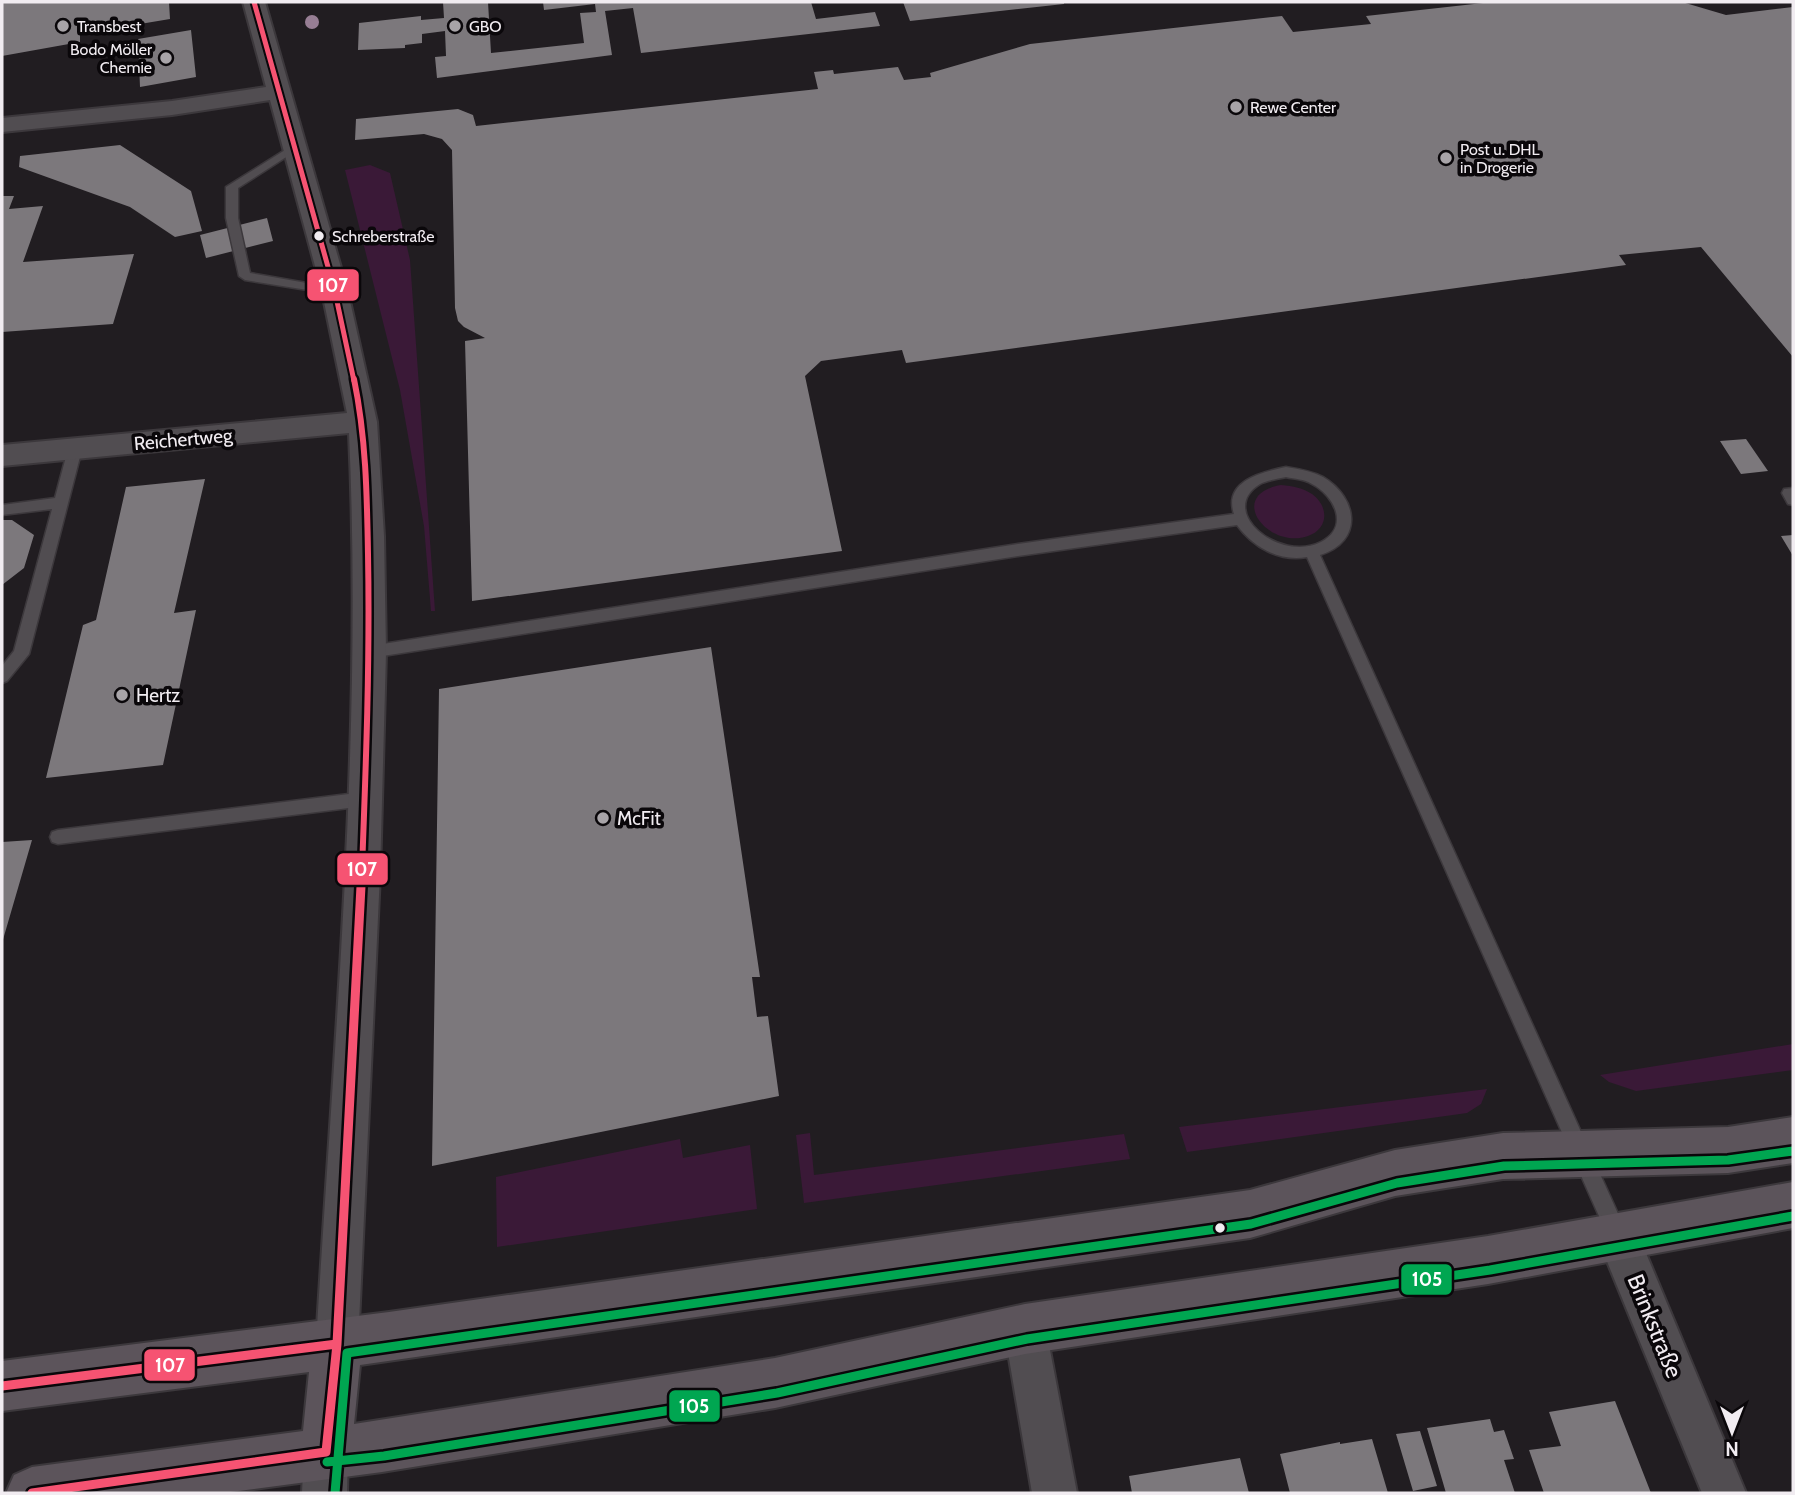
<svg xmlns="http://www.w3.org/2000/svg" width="1795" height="1495" font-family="Cabin,sans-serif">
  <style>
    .green { fill: #3a1937 }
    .building { fill: #7c787c }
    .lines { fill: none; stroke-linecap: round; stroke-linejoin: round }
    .service-casing { stroke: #3c383c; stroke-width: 3 }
    .minor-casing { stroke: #3c383c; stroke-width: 4 }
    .primary-casing { stroke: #3c383c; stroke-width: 4 }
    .service { fill: #514d51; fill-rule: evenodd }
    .minor { fill: #514d51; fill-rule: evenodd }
    .primary { fill: #5c545b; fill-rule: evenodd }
    .bus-1-far2-casing { stroke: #0a070a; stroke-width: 9 }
    .bus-1-far1-casing { stroke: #0a070a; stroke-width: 11 }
    .bus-1-casing { stroke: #0a070a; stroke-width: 14 }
    .bus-2-casing { stroke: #0a070a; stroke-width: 14 }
    .bus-1-far2 { stroke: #f65372; stroke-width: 5 }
    .bus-1-far1 { stroke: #f65372; stroke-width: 6 }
    .bus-1 { stroke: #f65372; stroke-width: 9 }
    .bus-2 { stroke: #00a651; stroke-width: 9 }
    .tree { fill: #977e94 }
    .poi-dot { fill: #a8a4a8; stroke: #0a070a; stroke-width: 2.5 }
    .bus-dot { fill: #f1ecf1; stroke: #0a070a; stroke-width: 2.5 }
    .labels { text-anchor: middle; stroke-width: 7; stroke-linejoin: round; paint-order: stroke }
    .far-poi-label { font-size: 16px; fill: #f1ecf1; stroke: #0a070a; text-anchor: start }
    .far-bus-label { font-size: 16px; fill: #f1ecf1; stroke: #0a070a; text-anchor: start }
    .street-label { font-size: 19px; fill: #f1ecf1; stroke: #0a070a }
    .poi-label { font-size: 19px; fill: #f1ecf1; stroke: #0a070a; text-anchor: start }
    .near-street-label { font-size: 23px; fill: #f1ecf1; stroke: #0a070a }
    .line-badge { stroke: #0a070a; stroke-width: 2.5 }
    .badge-label { font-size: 19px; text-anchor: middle; font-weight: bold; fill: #fff }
  </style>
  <rect width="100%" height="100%" fill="#211d21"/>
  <path class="green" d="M370,165L390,173L410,260L435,611H431L424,526L400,390L345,170Z
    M1281,485C1293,486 1303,488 1312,494C1329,506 1329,529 1308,536C1268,550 1225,495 1281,485Z
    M1793,1044V1070L1636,1091L1609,1082L1600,1075Z
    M1487,1089L1481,1104L1467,1113L1187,1152L1179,1127Z
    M810,1133L814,1175L1124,1134L1130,1159L804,1203L796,1135Z
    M680,1139L683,1158L750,1145L757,1209L497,1247L496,1177Z"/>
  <path class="building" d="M2,2H169L170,19L80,34V42L2,56Z
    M443,2H488L491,53L584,43L580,13L596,12L595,4L544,10L543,2H811L816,19L875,12L880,26L641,53L633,8L605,11L612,55L437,78L435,57L446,56L445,31L422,34V43L405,45V48L358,50L359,23L421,16V20L444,18Z
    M903,2H1064V4L910,21Z
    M1492,2H1682L1726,15L1793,7V357L1701,247L1619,255L1626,265L906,363L902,350L821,361L805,376L842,551L472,601L465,341L485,338L464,327L458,321L455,308L452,150L442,139L424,134L355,140L356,119L458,109L473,115L476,126L818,89L814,72L833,70L834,74L898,67L904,80L931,77L930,73L1030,44L1282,16L1293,32L1371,24L1366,16Z
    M191,30L196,77L140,87L138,39Z
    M120,145L191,191L202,231L175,237L130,207L19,167L20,156Z
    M2,196H14L9,209L43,206L23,262L134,254L113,324L2,332Z
    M267,218L273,241L206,258L200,235Z
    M1746,439L1768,471L1741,474L1720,441Z
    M205,479L174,613L196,610L163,765L46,778L83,625L96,620L126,487Z
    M2,520H12L34,535L24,568L2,585Z
    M1793,535V556L1781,536Z
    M711,647L760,977H752L757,1017L768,1016L779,1096L432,1166L439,689Z
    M32,840L2,943V842Z
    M1615,1401L1651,1493H1544L1529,1450L1561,1446L1549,1412Z
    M1490,1419L1494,1432L1504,1430L1514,1459L1504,1460L1515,1493H1446L1427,1428Z
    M1420,1431L1437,1486L1413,1491L1396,1434Z
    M1372,1439L1388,1493H1290L1280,1454L1340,1442V1444Z
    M1240,1458L1249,1493H1132L1129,1476Z"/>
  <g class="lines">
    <defs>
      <path id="service" d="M293,145L299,148L297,150L238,188V218L250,273L335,288L341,292L339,295L245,280L239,276L226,218V187Z
        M75,444L82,449L29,654L7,681L2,683V666L14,651L52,509L2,515V505L55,498L68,449Z
        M1286,467C1298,469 1312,471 1323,477C1358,498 1364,541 1320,555L1624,1227L1627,1234L1624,1241L1617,1244L1610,1241L1307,557C1279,562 1253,547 1237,525L1018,556L370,658L365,656L362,652L365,648L370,646L1018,544L1234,514C1223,481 1262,472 1286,467ZM1286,477C1295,479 1304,479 1312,484C1335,496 1350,527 1321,542C1279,563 1216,511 1260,484C1267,480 1278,479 1286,477Z
        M1793,488V505L1788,504L1782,493L1784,489Z
        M365,792L371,794L373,799L371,804L365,806L58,844L52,842L50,837L52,832L58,830Z"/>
      <path id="minor" d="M243,2H265L348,292L377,422L384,536L386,652L380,874L358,1344L352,1359L337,1365L322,1359L316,1344C334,1041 363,737 349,433L2,466V445L347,413L322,292L270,100L172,115L2,132V118L172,101L266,87Z
        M1618,1216L1633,1222L1746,1493H1702L1597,1237L1603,1222Z
        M1025,1308L1040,1314L1046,1329L1077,1493H1032L1004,1329L1010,1314Z
        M326,1430L342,1436L348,1452L347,1493H302L304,1452L310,1436Z"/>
      <path id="primary" d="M1793,1117V1163L1728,1173L1503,1179L1395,1196L1250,1238L360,1365L354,1424L775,1358L1025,1304L1488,1236L1793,1182V1228L1488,1284L1025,1354L775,1408L382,1472L223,1493H6L14,1475L32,1467L303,1431L309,1372L2,1411V1361L389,1312L1250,1190L1395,1150L1503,1133L1728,1127Z"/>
    </defs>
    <use href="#service" class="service-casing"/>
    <use href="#minor" class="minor-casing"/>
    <use href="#primary" class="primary-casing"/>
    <use href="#service" class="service"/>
    <use href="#minor" class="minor"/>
    <use href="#primary" class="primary"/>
    <defs>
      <path id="bus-1-far2" d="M254,2L335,292L354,381"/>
      <path id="bus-1-far1" d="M354,379C366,437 367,495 368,554C370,659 366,764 362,869"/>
      <path id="bus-1" d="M2,1386L337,1344
        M32,1493L326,1452L337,1344L362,867"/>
      <path id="bus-2" d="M327,1462L384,1456L777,1393L1027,1339L1490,1270L1793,1216
        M335,1493L347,1353L1251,1224L1397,1183L1504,1166L1728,1160L1793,1151"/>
    </defs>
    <use href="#bus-1-far2" class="bus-1-far2-casing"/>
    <use href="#bus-1-far1" class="bus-1-far1-casing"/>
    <use href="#bus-1" class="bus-1-casing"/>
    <use href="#bus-2" class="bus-2-casing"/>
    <use href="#bus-1-far2" class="bus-1-far2"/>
    <use href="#bus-1-far1" class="bus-1-far1"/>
    <use href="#bus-1" class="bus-1"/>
    <use href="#bus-2" class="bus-2"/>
  </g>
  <circle class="tree" cx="312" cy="22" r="7"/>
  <g class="poi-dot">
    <circle cx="63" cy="26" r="7"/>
    <circle cx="455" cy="26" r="7"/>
    <circle cx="166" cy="58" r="7"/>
    <circle cx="1236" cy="107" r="7"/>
    <circle cx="1446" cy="158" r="7"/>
    <circle cx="122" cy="695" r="7"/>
    <circle cx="603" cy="818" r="7"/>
  </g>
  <g class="bus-dot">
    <circle cx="319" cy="236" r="6"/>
    <circle cx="1220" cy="1228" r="6"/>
  </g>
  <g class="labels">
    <g class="far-poi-label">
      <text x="77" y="32">Transbest</text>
      <text x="469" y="32">GBO</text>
      <text x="152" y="55" text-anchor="end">Bodo Möller<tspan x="152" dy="18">Chemie</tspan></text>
      <text x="1250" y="113">Rewe Center</text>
      <text x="1460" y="155">Post u. DHL<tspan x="1460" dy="18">in Drogerie</tspan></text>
    </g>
    <g class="far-bus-label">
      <text x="332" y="242">Schreberstraße</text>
    </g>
    <g class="street-label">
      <text transform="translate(183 439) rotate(-5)" y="7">Reichertweg</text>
    </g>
    <g class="poi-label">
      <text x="136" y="702">Hertz</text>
      <text x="617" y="825">McFit</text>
    </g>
    <g class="near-street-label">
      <text transform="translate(1655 1326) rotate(68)" y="8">Brinkstraße</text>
    </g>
  </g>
  <g class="line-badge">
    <rect x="306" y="268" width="54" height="34" rx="7" fill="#f65372"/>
    <rect x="336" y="852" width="53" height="34" rx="7" fill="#f65372"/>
    <rect x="1400" y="1263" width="53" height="33" rx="7" fill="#00a651"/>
    <rect x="143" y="1348" width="53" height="34" rx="7" fill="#f65372"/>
    <rect x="668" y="1389" width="53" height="34" rx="7" fill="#00a651"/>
  </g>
  <g class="badge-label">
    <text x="333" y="292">107</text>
    <text x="362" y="876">107</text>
    <text x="1427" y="1286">105</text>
    <text x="170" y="1372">107</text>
    <text x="694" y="1413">105</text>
  </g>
  <rect width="1795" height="1495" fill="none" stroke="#f1ecf1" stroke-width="7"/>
  <g transform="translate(1732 1432) rotate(180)" stroke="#0a070a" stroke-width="5" paint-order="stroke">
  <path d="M0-5L12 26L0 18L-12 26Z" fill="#f1ecf1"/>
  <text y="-10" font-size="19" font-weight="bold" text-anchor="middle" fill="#f1ecf1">N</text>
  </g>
</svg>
